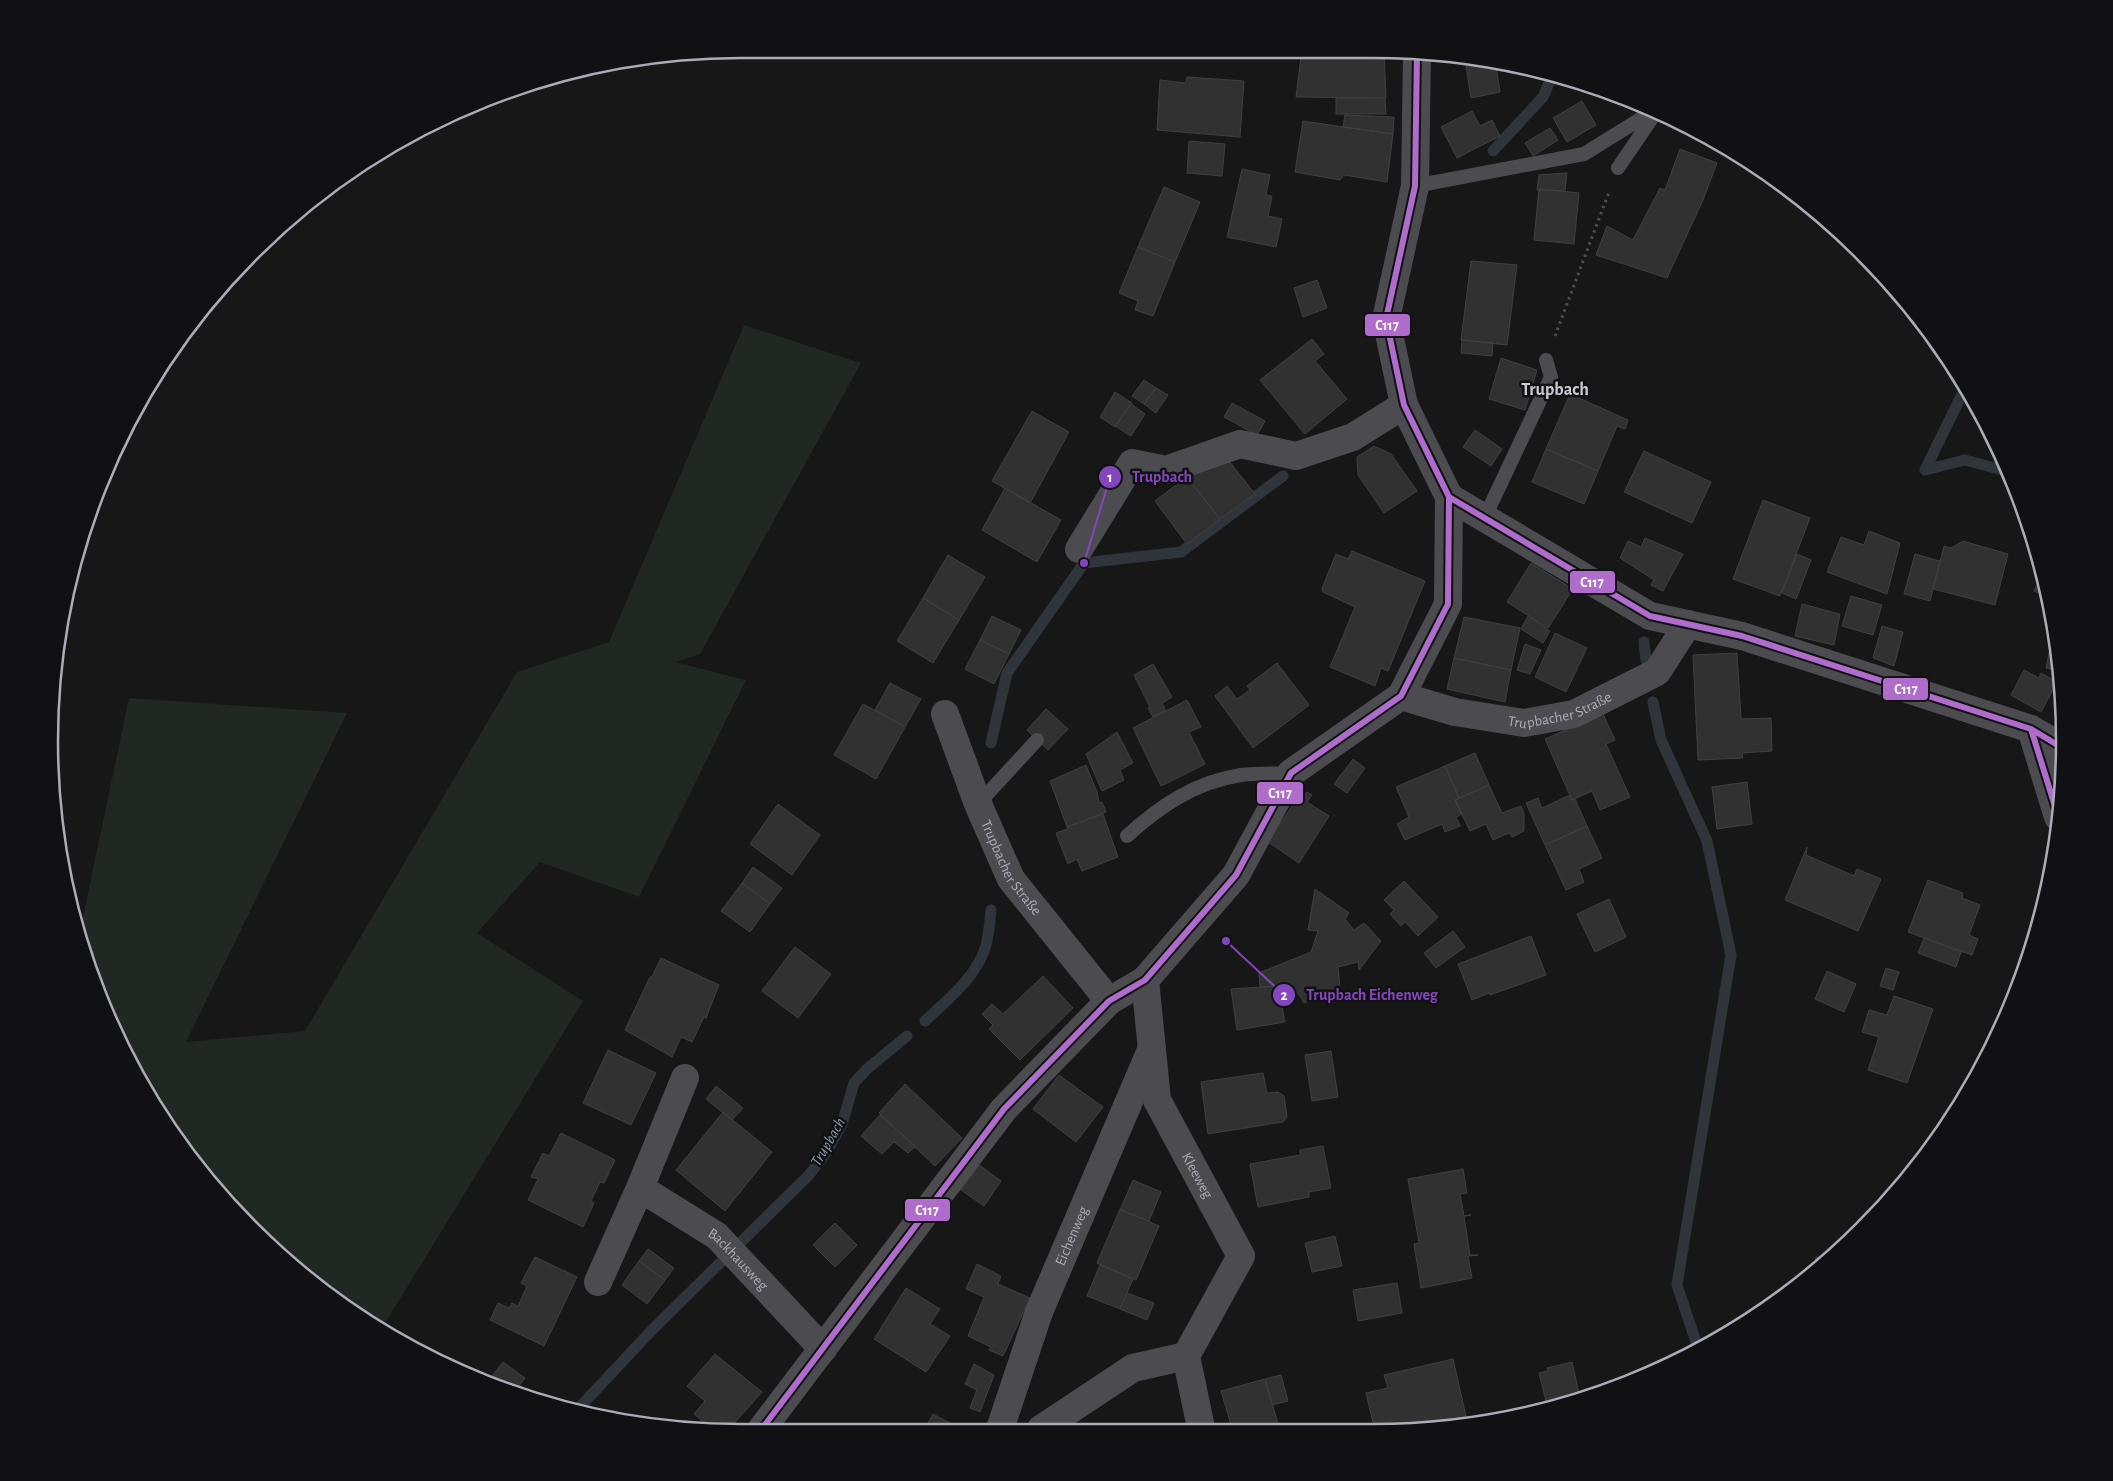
<svg xmlns="http://www.w3.org/2000/svg" width="2113" height="1481" font-family="'Alegreya Sans',sans-serif">
  <rect width="100%" height="100%" fill="#171717"/>
  <!-- green -->
  <path fill="#212722" d="M 744,325 L 861,363 L 700,654 L 675,662 L 746,680 L 639,897 L 540,862 L 477,933 L 583,1001 L 382,1328 L 317,1287 L 221,1197 L 120,1046 L 85,963 L 79,936 L 129,698 L 347,713 L 186,1042 L 305,1031 L 517,672 L 609,642 Z"/>
  <g fill="none" stroke-linecap="round" stroke-linejoin="round">
    <!-- stream -->
    <path stroke="#2f353b" stroke-width="11" d="M 1493,151 L 1543,97 L 1552,76
      M 1966,386 L 1925,470 L 1965,460 L 2006,471
      M 1644,642 L 1646,660
      M 1653,702 L 1661,740 L 1707,841 L 1731,955 L 1677,1285 L 1698,1348
      M 991,743 L 1007,673 L 1084,563 L 1181,552 L 1283,476
      M 925,1021 C 947,1000 978,976 986,945 C 989,934 990,921 991,910
      M 740,1243 L 809,1175 L 828,1150 L 842,1124 L 854,1083 L 867,1069 L 907,1036
      M 576,1411 L 653,1329 L 723,1260"/>
  </g>
  <!-- building -->
  <path fill="#313132" stroke="#404043" d="M 1302,49 L 1384,50 L 1386,98 L 1296,97 Z
    M 1495,61 L 1500,92 L 1471,98 L 1466,66 Z
    M 1187,77 L 1244,81 L 1240,137 L 1157,130 L 1160,80 L 1186,83 Z
    M 1336,98 L 1385,98 L 1386,114 L 1336,114 Z
    M 1582,101 L 1596,125 L 1567,142 L 1553,118 Z
    M 1472,111 L 1480,126 L 1492,120 L 1500,136 L 1457,158 L 1441,127 Z
    M 1345,115 L 1394,117 L 1393,134 L 1343,127 Z
    M 1303,121 L 1393,134 L 1387,182 L 1344,175 L 1340,180 L 1295,172 Z
    M 1682,123 L 1718,141 L 1730,149 L 1679,130 Z
    M 1550,128 L 1558,140 L 1533,156 L 1525,143 Z
    M 1189,141 L 1225,144 L 1222,176 L 1187,173 Z
    M 1680,149 L 1717,163 L 1703,200 L 1667,278 L 1596,255 L 1607,226 L 1633,240 L 1660,188 L 1665,190 Z
    M 1242,169 L 1270,175 L 1266,195 L 1272,196 L 1268,216 L 1282,219 L 1276,247 L 1227,237 Z
    M 1567,173 L 1565,191 L 1537,190 L 1539,175 Z
    M 1164,187 L 1200,202 L 1175,262 L 1138,247 Z
    M 1539,189 L 1579,193 L 1574,244 L 1534,240 Z
    M 1138,247 L 1175,262 L 1153,316 L 1135,310 L 1138,301 L 1119,293 Z
    M 1471,261 L 1517,265 L 1507,345 L 1461,340 Z
    M 1317,280 L 1327,308 L 1303,317 L 1294,288 Z
    M 1312,339 L 1324,354 L 1315,361 L 1347,399 L 1305,434 L 1260,380 Z
    M 1462,340 L 1493,343 L 1492,356 L 1461,353 Z
    M 1501,358 L 1537,370 L 1525,410 L 1489,399 Z
    M 1144,380 L 1156,388 L 1144,404 L 1132,396 Z
    M 1156,388 L 1168,395 L 1156,413 L 1144,404 Z
    M 1115,392 L 1132,403 L 1115,427 L 1100,417 Z
    M 1570,394 L 1628,420 L 1625,429 L 1617,426 L 1598,471 L 1546,449 Z
    M 1232,403 L 1265,421 L 1257,435 L 1224,417 Z
    M 1131,404 L 1145,414 L 1131,436 L 1115,426 Z
    M 1032,411 L 1069,432 L 1030,503 L 992,481 Z
    M 1475,430 L 1502,449 L 1491,466 L 1463,447 Z
    M 1374,446 L 1391,454 L 1417,491 L 1384,513 L 1358,475 L 1357,457 Z
    M 1546,449 L 1598,471 L 1584,504 L 1532,482 Z
    M 1644,451 L 1711,482 L 1692,523 L 1624,492 Z
    M 1222,452 L 1255,494 L 1220,519 L 1187,477 Z
    M 109,461 L 115,469 L 99,486 L 102,476 Z
    M 1187,477 L 1220,519 L 1187,544 L 1155,501 Z
    M 1005,488 L 1061,520 L 1037,562 L 982,530 Z
    M 1763,500 L 1810,518 L 1780,596 L 1733,579 Z
    M 1869,531 L 1900,543 L 1887,594 L 1827,572 L 1841,537 L 1864,545 Z
    M 1645,538 L 1683,554 L 1663,591 L 1651,585 L 1654,580 L 1620,558 L 1628,541 L 1641,547 Z
    M 1963,541 L 2008,554 L 1995,605 L 1933,589 L 1944,546 L 1951,548 Z
    M 1352,551 L 1425,581 L 1388,671 L 1381,668 L 1375,686 L 1330,667 L 1355,607 L 1323,592 L 1322,588 L 1336,554 L 1348,559 Z
    M 1797,554 L 1811,560 L 1796,599 L 1782,593 Z
    M 1915,554 L 1940,561 L 1930,601 L 1904,594 Z
    M 948,555 L 985,577 L 959,620 L 923,598 Z
    M 1531,563 L 1573,589 L 1548,628 L 1507,602 Z
    M 2041,576 L 2046,596 L 2034,591 Z
    M 1851,596 L 1882,605 L 1873,635 L 1842,626 Z
    M 923,598 L 959,620 L 933,663 L 897,641 Z
    M 1802,604 L 1840,614 L 1834,645 L 1795,636 Z
    M 992,616 L 1021,630 L 1009,654 L 980,640 Z
    M 1528,616 L 1550,631 L 1543,643 L 1521,629 Z
    M 1464,617 L 1520,628 L 1511,670 L 1454,658 Z
    M 1882,626 L 1903,632 L 1894,666 L 1873,658 Z
    M 1555,633 L 1587,648 L 1566,692 L 1535,677 Z
    M 2052,637 L 2056,638 L 2058,650 L 2059,671 L 2046,668 Z
    M 980,640 L 1009,654 L 994,684 L 965,669 Z
    M 1525,644 L 1541,650 L 1530,674 L 1517,670 Z
    M 1737,653 L 1741,719 L 1771,718 L 1772,751 L 1742,753 L 1743,758 L 1698,760 L 1693,655 Z
    M 1454,658 L 1511,670 L 1505,702 L 1447,689 Z
    M 1277,663 L 1309,705 L 1253,748 L 1215,696 L 1227,686 L 1237,699 L 1250,690 L 1247,686 Z
    M 1153,664 L 1172,697 L 1162,703 L 1166,711 L 1153,717 L 1148,708 L 1150,707 L 1134,675 Z
    M 2024,670 L 2039,678 L 2041,673 L 2057,682 L 2041,712 L 2011,695 Z
    M 890,683 L 921,699 L 905,727 L 875,710 Z
    M 1187,700 L 1201,727 L 1189,732 L 1205,764 L 1161,786 L 1133,728 Z
    M 863,704 L 905,727 L 876,779 L 834,755 Z
    M 1046,709 L 1068,729 L 1048,750 L 1027,730 Z
    M 1603,714 L 1615,740 L 1606,744 L 1630,797 L 1600,810 L 1592,791 L 1572,800 L 1545,739 Z
    M 1117,732 L 1133,763 L 1120,770 L 1124,780 L 1102,791 L 1086,754 Z
    M 1475,753 L 1489,785 L 1459,798 L 1445,766 Z
    M 1353,759 L 1365,768 L 1347,793 L 1334,784 Z
    M 1086,765 L 1097,792 L 1099,803 L 1102,802 L 1106,812 L 1067,827 L 1050,781 Z
    M 1445,766 L 1459,798 L 1455,800 L 1462,814 L 1456,817 L 1460,826 L 1445,832 L 1442,824 L 1405,840 L 1397,824 L 1409,817 L 1396,787 Z
    M 1747,782 L 1752,824 L 1717,829 L 1712,787 Z
    M 1489,785 L 1502,813 L 1521,806 L 1524,814 L 1524,831 L 1512,837 L 1509,833 L 1493,840 L 1486,824 L 1470,831 L 1455,800 Z
    M 1307,792 L 1312,795 L 1307,802 L 1329,816 L 1299,863 L 1268,842 L 1298,797 L 1302,799 Z
    M 1570,795 L 1572,800 L 1575,799 L 1587,826 L 1545,845 L 1526,803 L 1538,798 L 1542,808 Z
    M 778,804 L 820,835 L 792,875 L 750,844 Z
    M 1103,814 L 1118,857 L 1082,871 L 1077,859 L 1068,864 L 1056,833 L 1068,829 L 1067,827 Z
    M 1587,826 L 1602,858 L 1579,869 L 1584,882 L 1566,890 L 1545,845 Z
    M 1807,847 L 1806,855 L 1854,876 L 1857,869 L 1881,879 L 1858,931 L 1785,900 Z
    M 753,867 L 782,888 L 770,904 L 742,883 Z
    M 1928,880 L 1963,893 L 1962,898 L 1980,905 L 1969,935 L 1978,939 L 1972,955 L 1908,932 Z
    M 1404,881 L 1438,917 L 1418,936 L 1405,922 L 1401,926 L 1390,914 L 1394,910 L 1384,900 Z
    M 742,883 L 770,904 L 750,932 L 721,911 Z
    M 1315,889 L 1349,913 L 1345,919 L 1354,930 L 1364,923 L 1381,941 L 1359,970 L 1358,962 L 1338,967 L 1340,989 L 1304,1003 L 1298,993 L 1281,1002 L 1278,986 L 1260,987 L 1259,973 L 1311,952 L 1318,931 L 1308,930 Z
    M 1609,899 L 1626,937 L 1595,952 L 1577,914 Z
    M 1453,931 L 1465,947 L 1436,968 L 1424,953 Z
    M 1531,936 L 1546,975 L 1490,995 L 1489,993 L 1472,1000 L 1458,964 Z
    M 1924,938 L 1961,952 L 1956,967 L 1918,953 Z
    M 795,947 L 831,974 L 798,1018 L 762,991 Z
    M 661,958 L 719,985 L 706,1018 L 704,1017 L 692,1042 L 681,1037 L 672,1057 L 625,1030 L 650,977 L 652,977 Z
    M 1886,968 L 1899,972 L 1893,990 L 1880,986 Z
    M 1827,971 L 1856,984 L 1844,1012 L 1815,999 Z
    M 1043,976 L 1073,1008 L 1020,1060 L 989,1029 L 993,1025 L 982,1014 L 992,1004 L 1003,1014 Z
    M 1278,986 L 1285,1022 L 1237,1030 L 1231,989 Z
    M 1894,996 L 1933,1009 L 1907,1083 L 1868,1070 L 1879,1037 L 1862,1032 L 1869,1010 L 1887,1015 Z
    M 608,1050 L 656,1073 L 631,1125 L 583,1103 Z
    M 1331,1051 L 1338,1097 L 1312,1101 L 1305,1055 Z
    M 1263,1073 L 1267,1093 L 1278,1092 L 1284,1096 L 1287,1117 L 1283,1122 L 1208,1134 L 1201,1082 Z
    M 1059,1075 L 1103,1107 L 1076,1142 L 1033,1109 Z
    M 905,1084 L 962,1138 L 935,1166 L 879,1113 Z
    M 716,1086 L 743,1108 L 732,1120 L 706,1099 Z
    M 723,1112 L 772,1152 L 725,1211 L 676,1170 Z
    M 880,1115 L 915,1146 L 915,1147 L 908,1153 L 894,1142 L 882,1154 L 861,1136 Z
    M 561,1133 L 615,1160 L 604,1183 L 600,1182 L 591,1201 L 594,1203 L 583,1227 L 528,1200 L 538,1179 L 531,1177 L 543,1153 L 549,1156 Z
    M 1323,1146 L 1331,1188 L 1309,1192 L 1309,1197 L 1258,1207 L 1250,1164 L 1300,1155 L 1300,1150 Z
    M 979,1165 L 1001,1181 L 984,1206 L 961,1190 Z
    M 1463,1169 L 1467,1193 L 1460,1194 L 1464,1216 L 1471,1215 L 1464,1216 L 1470,1255 L 1478,1255 L 1468,1256 L 1472,1278 L 1421,1288 L 1414,1244 L 1419,1243 L 1408,1179 Z
    M 1133,1180 L 1161,1192 L 1149,1221 L 1120,1210 Z
    M 1120,1209 L 1159,1226 L 1136,1280 L 1097,1263 Z
    M 835,1223 L 857,1245 L 835,1267 L 813,1245 Z
    M 1335,1236 L 1342,1266 L 1312,1272 L 1305,1243 Z
    M 648,1249 L 674,1268 L 665,1280 L 639,1261 Z
    M 535,1257 L 577,1277 L 544,1346 L 490,1320 L 498,1303 L 509,1308 L 512,1303 L 518,1306 L 527,1286 L 521,1283 Z
    M 1816,1257 L 1829,1260 L 1814,1270 Z
    M 639,1261 L 665,1280 L 647,1304 L 622,1285 Z
    M 977,1264 L 1001,1276 L 998,1284 L 1030,1298 L 1003,1356 L 989,1350 L 991,1347 L 968,1336 L 984,1297 L 966,1289 Z
    M 1100,1265 L 1133,1279 L 1120,1309 L 1087,1296 Z
    M 1397,1283 L 1402,1313 L 1358,1321 L 1353,1290 Z
    M 906,1288 L 940,1309 L 930,1324 L 950,1336 L 926,1372 L 874,1339 Z
    M 1127,1293 L 1154,1303 L 1147,1320 L 1120,1309 Z
    M 715,1354 L 762,1392 L 727,1431 L 714,1431 L 694,1414 L 705,1401 L 687,1386 Z
    M 1453,1359 L 1468,1425 L 1374,1427 L 1366,1393 L 1388,1388 L 1384,1375 Z
    M 503,1362 L 525,1378 L 515,1391 L 488,1381 Z
    M 1572,1362 L 1580,1398 L 1548,1409 L 1539,1373 L 1548,1371 L 1547,1368 Z
    M 974,1364 L 994,1375 L 980,1412 L 970,1408 L 977,1390 L 965,1384 Z
    M 1281,1375 L 1288,1401 L 1272,1405 L 1265,1379 Z
    M 1265,1379 L 1279,1427 L 1232,1428 L 1221,1391 Z
    M 933,1414 L 961,1429 L 925,1429 Z"/>
  <g fill="none" stroke-linecap="round" stroke-linejoin="round">
    <!-- path -->
    <path stroke="#4d4e50" stroke-width="3" stroke-dasharray="2.5 4" stroke-linecap="butt" d="M 1555,336 L 1609,192"/>
    <!-- service -->
    <path stroke="#4c4c50" stroke-width="14" d="M 1618,168 L 1656,112
      M 1415,186 L 1584,154 L 1655,110
      M 1485,517 L 1551,377 L 1546,360
      M 978,804 L 1037,740
      M 1127,836 C 1160,806 1195,782 1241,775 C 1257,773 1275,774 1291,773"/>
    <!-- minor -->
    <g stroke="#4c4c50" stroke-width="28">
      <path d="M 1449,497 L 1650,616 L 1742,636 L 2031,729 L 2062,747"/>
      <path d="M 1079,549 L 1132,463 L 1166,470 L 1240,444 L 1296,456 L 1353,437 L 1404,405"/>
      <path id="s1" d="M 1401,696 L 1455,712 L 1524,723 L 1574,714 L 1657,672 L 1688,624"/>
      <path id="s2" d="M 945,714 L 978,804 L 1011,879 L 1109,1001"/>
      <path d="M 2031,729 L 2058,817"/>
      <path id="s3" d="M 1145,980 L 1157,1100 L 1241,1256 L 1186,1356 L 1201,1428"/>
      <path id="s4" d="M 640,1188 L 717,1236 L 823,1349"/>
      <path d="M 598,1282 L 640,1188 L 685,1078"/>
      <path id="s5" d="M 1000,1429 L 1039,1312 L 1151,1050"/>
      <path d="M 1041,1429 L 1133,1368 L 1186,1356"/>
    </g>
    <!-- tertiary -->
    <path stroke="#4c4c50" stroke-width="28" d="M 761,1430 L 1004,1109 L 1109,1001 L 1145,980 L 1236,875 L 1291,773 L 1401,696 L 1448,604 L 1449,497 L 1404,405 L 1386,319 L 1415,186 L 1417,53"/>
    <!-- bus-1 casing -->
    <g stroke="#111113" stroke-width="10">
      <path id="bus-1" d="M 1449,497 L 1650,616 L 1742,636 L 2031,729 L 2061,747
        M 2031,729 L 2058,816
        M 761,1430 L 1004,1109 L 1109,1001 L 1145,980 L 1236,875 L 1291,773 L 1401,696 L 1448,604 L 1449,497 L 1404,405 L 1386,319 L 1415,186 L 1417,53"/>
    </g>
    <!-- bus-1 -->
    <use href="#bus-1" stroke="#b06ccc" stroke-width="6"/>
  </g>
  <g text-anchor="middle" dominant-baseline="central" stroke-width="5" stroke-linejoin="round" paint-order="stroke">
    <!-- street labels -->
    <g font-size="15" fill="#aaadb6" stroke="#111113">
      <text stroke="none"><textPath href="#s1" startOffset="164">Trupbacher Straße</textPath></text>
      <text stroke="none"><textPath href="#s2" startOffset="168">Trupbacher Straße</textPath></text>
      <text stroke="none"><textPath href="#s3" startOffset="206">Kleeweg</textPath></text>
      <text stroke="none"><textPath href="#s5" startOffset="206">Eichenweg</textPath></text>
      <text stroke="none"><textPath href="#s4" startOffset="122">Backhausweg</textPath></text>
    </g>
    <!-- water labels -->
    <g font-size="16" font-style="italic" fill="#859aad" stroke="#111113">
      <text transform="translate(828 1142) rotate(-60)">Trupbach</text>
    </g>
    <!-- quarter labels -->
    <g font-size="18" font-weight="bold" fill="#caccd3" stroke="#111113">
      <text x="1555" y="390">Trupbach</text>
    </g>
  </g>
  <!-- crop -->
  <path d="M0 0H2113V1481H0ZM741 58H1373A683 683 0 0 1 2056 741V741A683 683 0 0 1 1373 1424H741A683 683 0 0 1 58 741V741A683 683 0 0 1 741 58Z" fill="#111113" fill-rule="evenodd"/>
  <path fill="none" stroke="#aaadb6" stroke-width="2.5" d="M741 58H1373A683 683 0 0 1 2056 741V741A683 683 0 0 1 1373 1424H741A683 683 0 0 1 58 741V741A683 683 0 0 1 741 58Z"/>
  <!-- callouts -->
  <path fill="none" stroke="#8446bd" stroke-width="2" d="M1084 563L1110 477M1226 941L1284 995"/>
  <g fill="#8446bd" stroke="#111113" stroke-width="2">
    <circle cx="1084" cy="563" r="5"/>
    <circle cx="1226" cy="941" r="5"/>
    <circle cx="1110" cy="477" r="12"/>
    <circle cx="1284" cy="995" r="12"/>
  </g>
  <g font-size="15" text-anchor="middle" font-weight="bold" fill="#fff">
    <text x="1110" y="482">1</text>
    <text x="1284" y="1000">2</text>
  </g>
  <g font-size="16" text-anchor="middle" font-weight="bold" fill="#8446bd" stroke="#111113" stroke-width="5" stroke-linejoin="round" paint-order="stroke">
    <text x="1162" y="482">Trupbach</text>
    <text x="1372" y="1000">Trupbach Eichenweg</text>
  </g>
  <g stroke="#111113" stroke-width="2">
    <rect x="1364" y="313" width="47" height="24" rx="5" fill="#b06ccc"/>
    <rect x="1569" y="570" width="47" height="24" rx="5" fill="#b06ccc"/>
    <rect x="1882" y="677" width="47" height="24" rx="5" fill="#b06ccc"/>
    <rect x="1256" y="781" width="48" height="24" rx="5" fill="#b06ccc"/>
    <rect x="904" y="1198" width="47" height="24" rx="5" fill="#b06ccc"/>
  </g>
  <g font-size="14" text-anchor="middle" font-weight="bold" fill="#fff">
    <text x="1387" y="330">C117</text>
    <text x="1592" y="587">C117</text>
    <text x="1906" y="694">C117</text>
    <text x="1280" y="798">C117</text>
    <text x="927" y="1215">C117</text>
  </g>
</svg>
